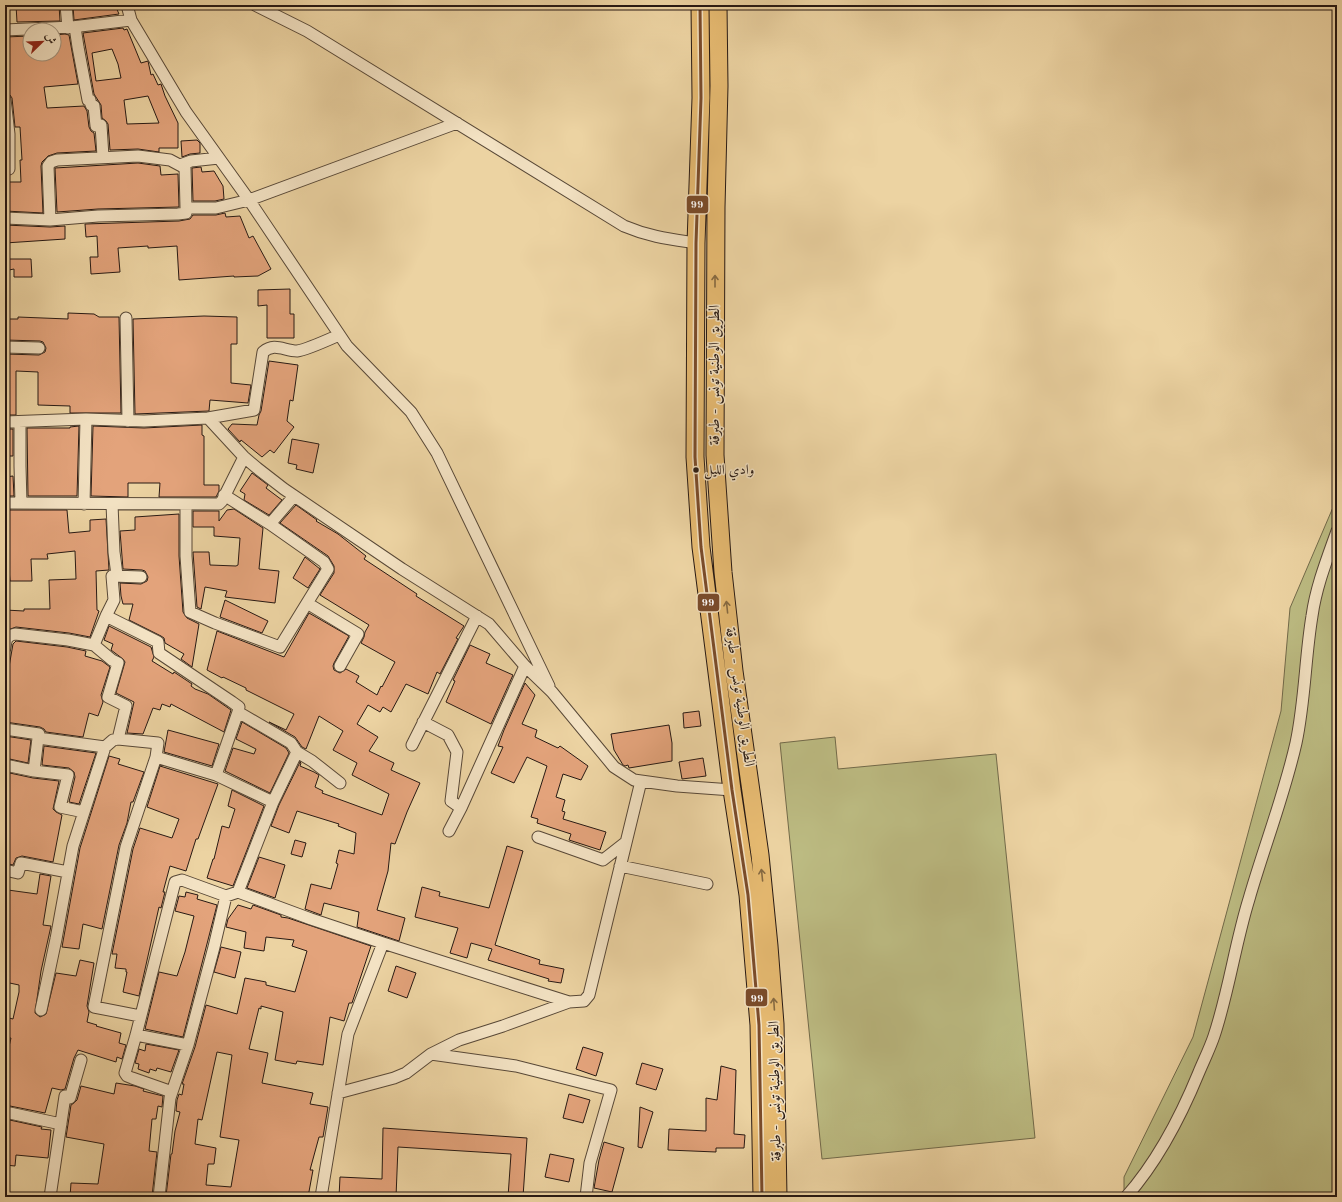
<svg xmlns="http://www.w3.org/2000/svg" width="1342" height="1202" font-family="'Old Standard TT',Amiri,serif">
  <rect width="100%" height="100%" fill="#ecd3a2"/>
  <filter id="stains"><feTurbulence type="fractalNoise" baseFrequency=".005" numOctaves="4"/><feColorMatrix values="0 0 0 0 .2 0 0 0 0 .09 0 0 0 0 .02 0 0 0 .5 -.17"/></filter>
  <radialGradient id="worn" r=".72"><stop offset=".6" stop-color="#630" stop-opacity="0"/><stop offset="1" stop-color="#630" stop-opacity=".3"/></radialGradient>
  <!-- green -->
  <path fill="#bcbb82" stroke="#726a4a" d="M 1337,498 L 1337,1197 L 1124,1197 L 1124,1177 L 1193,1037 L 1281,711 L 1290,608 Z
    M 835,737 L 838,769 L 996,754 L 1035,1138 L 822,1159 L 780,743 Z"/>
  <!-- building -->
  <path fill="#e3a37b" stroke="#271913" fill-rule="evenodd" d="M 16,5 L 59,5 L 60,21 L 17,22 Z
    M 83,5 L 115,5 L 119,14 L 74,20 L 73,6 Z
    M 123,28 L 124,30 L 127,29 L 141,63 L 148,61 L 151,75 L 153,74 L 158,85 L 161,84 L 165,96 L 178,123 L 178,148 L 159,148 L 159,152 L 138,149 L 110,150 L 108,124 L 106,121 L 102,118 L 101,105 L 94,94 L 83,33 ZM 112,49 L 118,64 L 121,78 L 96,81 L 92,53 ZM 148,96 L 159,123 L 127,124 L 124,100 Z
    M 65,34 L 69,35 L 78,84 L 44,87 L 47,108 L 84,106 L 87,111 L 89,127 L 91,131 L 94,133 L 96,151 L 57,153 L 48,156 L 42,162 L 41,166 L 43,213 L 5,211 L 5,182 L 21,182 L 20,160 L 22,160 L 20,127 L 15,127 L 12,98 L 10,95 L 5,92 L 5,37 L 30,36 L 30,54 L 54,54 L 54,35 Z
    M 197,140 L 200,143 L 200,153 L 190,154 L 182,157 L 181,141 Z
    M 138,163 L 160,166 L 161,175 L 178,174 L 179,207 L 98,209 L 57,212 L 55,168 Z
    M 201,167 L 202,172 L 214,171 L 223,186 L 224,199 L 215,201 L 193,201 L 192,168 Z
    M 225,213 L 226,217 L 240,216 L 249,238 L 253,236 L 271,269 L 258,276 L 234,277 L 234,276 L 179,280 L 177,246 L 148,248 L 148,246 L 118,248 L 120,272 L 91,274 L 90,257 L 98,257 L 97,236 L 86,237 L 85,224 L 179,221 L 190,219 L 193,215 L 216,215 Z
    M 5,225 L 50,227 L 65,226 L 65,239 L 5,243 Z
    M 8,259 L 31,259 L 32,277 L 14,277 L 14,269 L 9,270 Z
    M 290,289 L 290,314 L 294,314 L 294,338 L 267,338 L 267,305 L 258,306 L 258,290 Z
    M 68,313 L 94,314 L 99,317 L 119,317 L 121,413 L 70,413 L 70,406 L 38,405 L 38,372 L 16,371 L 16,415 L 5,415 L 5,354 L 39,355 L 45,352 L 46,348 L 43,342 L 40,341 L 5,340 L 5,319 L 18,319 L 18,317 L 68,319 Z
    M 204,316 L 237,317 L 237,344 L 231,344 L 231,383 L 251,385 L 248,403 L 210,400 L 209,411 L 135,414 L 133,319 Z
    M 269,361 L 298,365 L 293,401 L 290,400 L 287,421 L 294,427 L 274,453 L 270,450 L 262,457 L 241,440 L 240,442 L 228,429 L 232,424 L 257,425 L 259,415 L 261,411 Z
    M 202,425 L 202,435 L 204,436 L 204,485 L 219,485 L 219,491 L 216,497 L 159,497 L 160,483 L 128,483 L 128,497 L 91,496 L 93,426 L 144,428 Z
    M 79,426 L 77,496 L 28,496 L 27,428 L 70,428 L 70,427 Z
    M 5,429 L 13,429 L 13,456 L 5,456 Z
    M 292,439 L 319,444 L 313,473 L 296,469 L 297,465 L 288,463 Z
    M 252,473 L 268,485 L 266,488 L 282,500 L 269,515 L 244,500 L 245,494 L 240,491 Z
    M 13,476 L 14,496 L 5,496 L 5,477 Z
    M 296,505 L 317,520 L 316,521 L 338,534 L 366,556 L 364,559 L 417,594 L 416,596 L 464,626 L 456,638 L 458,639 L 440,674 L 437,672 L 428,694 L 406,684 L 391,712 L 383,707 L 380,712 L 368,705 L 357,724 L 378,737 L 369,751 L 394,763 L 391,770 L 420,783 L 407,812 L 395,844 L 391,843 L 388,871 L 377,910 L 405,918 L 399,941 L 357,927 L 359,912 L 324,903 L 321,915 L 305,909 L 311,884 L 331,889 L 338,864 L 336,863 L 339,850 L 354,854 L 356,833 L 338,826 L 339,824 L 297,811 L 289,833 L 271,826 L 279,805 L 300,762 L 301,763 L 300,766 L 314,772 L 319,775 L 315,787 L 323,791 L 322,793 L 382,815 L 389,794 L 352,775 L 357,763 L 333,750 L 343,731 L 319,716 L 306,749 L 302,747 L 295,737 L 269,722 L 286,730 L 294,714 L 246,690 L 246,688 L 223,677 L 222,678 L 207,670 L 217,631 L 284,657 L 309,613 L 349,636 L 334,663 L 333,666 L 334,670 L 340,673 L 346,669 L 359,676 L 356,682 L 377,695 L 381,686 L 382,687 L 395,662 L 361,643 L 364,637 L 365,632 L 369,625 L 320,595 L 334,573 L 334,566 L 328,556 L 280,523 Z
    M 234,509 L 263,528 L 259,569 L 279,571 L 275,603 L 225,597 L 227,591 L 205,587 L 201,609 L 197,607 L 193,552 L 209,552 L 210,565 L 236,566 L 238,565 L 240,538 L 214,536 L 214,527 L 193,527 L 193,511 L 219,511 L 219,521 L 227,510 Z
    M 5,510 L 67,510 L 69,533 L 90,531 L 90,520 L 106,519 L 109,570 L 96,571 L 97,610 L 99,611 L 90,637 L 69,633 L 16,627 L 5,631 L 5,610 L 24,611 L 24,609 L 50,609 L 49,580 L 76,579 L 75,551 L 47,554 L 48,559 L 31,559 L 32,581 L 10,581 L 9,569 L 5,570 Z
    M 179,514 L 179,556 L 183,612 L 187,618 L 199,624 L 192,667 L 181,659 L 184,654 L 165,643 L 164,638 L 161,636 L 129,620 L 133,604 L 123,604 L 121,596 L 120,583 L 141,584 L 147,581 L 148,577 L 145,571 L 142,570 L 123,569 L 120,531 L 135,530 L 135,517 Z
    M 305,557 L 320,569 L 308,588 L 293,578 Z
    M 225,600 L 268,621 L 262,633 L 220,617 Z
    M 109,626 L 151,647 L 154,657 L 152,661 L 173,674 L 174,672 L 192,684 L 191,686 L 195,689 L 208,694 L 231,710 L 224,732 L 171,704 L 170,707 L 162,704 L 160,710 L 153,708 L 143,734 L 127,733 L 134,702 L 116,693 L 125,662 L 123,659 L 111,650 L 113,644 L 104,640 Z
    M 16,641 L 67,647 L 86,651 L 85,656 L 102,661 L 110,667 L 101,695 L 103,702 L 98,716 L 89,713 L 83,737 L 46,732 L 44,729 L 40,727 L 5,722 L 8,691 L 5,690 L 13,644 Z
    M 470,645 L 490,654 L 486,663 L 513,675 L 491,724 L 446,702 L 455,681 L 453,680 Z
    M 525,683 L 535,695 L 522,724 L 537,730 L 535,737 L 558,748 L 560,746 L 588,766 L 581,780 L 563,774 L 556,797 L 565,800 L 562,811 L 565,812 L 563,819 L 606,832 L 600,850 L 569,840 L 571,834 L 537,823 L 538,819 L 531,817 L 547,766 L 527,757 L 514,783 L 491,773 L 503,747 L 498,746 L 504,730 Z
    M 699,711 L 701,726 L 684,728 L 683,713 Z
    M 242,722 L 286,748 L 289,753 L 270,793 L 225,771 L 233,748 L 254,754 L 256,749 L 236,739 Z
    M 669,725 L 672,743 L 672,761 L 629,768 L 628,765 L 625,766 L 623,765 L 614,750 L 611,734 Z
    M 168,730 L 219,744 L 212,766 L 164,752 Z
    M 5,736 L 31,740 L 28,763 L 5,758 Z
    M 44,746 L 96,753 L 79,804 L 69,802 L 75,777 L 74,772 L 69,768 L 42,765 Z
    M 109,756 L 120,759 L 118,764 L 144,772 L 133,802 L 131,802 L 127,823 L 119,845 L 102,929 L 83,924 L 79,949 L 62,947 L 80,848 Z
    M 703,758 L 706,776 L 682,779 L 679,762 Z
    M 160,766 L 218,784 L 198,839 L 196,839 L 186,871 L 170,866 L 163,892 L 165,892 L 161,908 L 159,907 L 139,996 L 123,992 L 127,972 L 126,972 L 126,969 L 115,968 L 117,954 L 112,954 L 133,849 L 140,828 L 172,838 L 179,819 L 147,807 Z
    M 5,772 L 33,778 L 59,781 L 53,809 L 56,812 L 62,815 L 53,862 L 22,856 L 16,858 L 13,865 L 5,863 L 5,850 L 8,826 L 5,826 Z
    M 232,790 L 264,806 L 233,886 L 207,878 L 213,859 L 214,859 L 222,826 L 229,828 L 235,809 L 228,806 Z
    M 295,840 L 306,843 L 302,857 L 291,854 Z
    M 507,846 L 523,851 L 495,945 L 540,960 L 539,964 L 564,969 L 561,983 L 548,981 L 549,979 L 488,960 L 492,949 L 471,943 L 467,958 L 450,953 L 458,928 L 415,917 L 422,887 L 440,892 L 439,896 L 489,908 Z
    M 259,857 L 285,865 L 275,898 L 247,888 Z
    M 40,874 L 51,876 L 43,925 L 51,926 L 41,971 L 35,1013 L 40,1017 L 46,1014 L 56,973 L 76,976 L 80,960 L 94,963 L 87,1006 L 89,1012 L 87,1022 L 97,1025 L 96,1026 L 121,1033 L 119,1043 L 126,1045 L 122,1059 L 117,1057 L 116,1062 L 78,1050 L 74,1058 L 65,1089 L 61,1090 L 52,1088 L 45,1113 L 5,1105 L 5,1064 L 11,1038 L 5,1038 L 5,1017 L 13,1019 L 19,992 L 19,985 L 5,982 L 5,970 L 7,960 L 5,960 L 5,903 L 8,890 L 37,894 Z
    M 186,892 L 198,895 L 197,899 L 217,905 L 183,1037 L 145,1029 L 159,972 L 177,976 L 185,952 L 194,916 L 175,911 L 179,896 L 185,897 Z
    M 238,905 L 251,909 L 253,905 L 281,915 L 281,917 L 288,918 L 371,946 L 352,1003 L 349,1003 L 344,1021 L 330,1017 L 323,1065 L 297,1061 L 296,1064 L 275,1060 L 283,1012 L 261,1006 L 261,1009 L 259,1008 L 249,1049 L 268,1053 L 262,1083 L 313,1093 L 310,1104 L 328,1107 L 323,1137 L 319,1137 L 310,1170 L 313,1170 L 308,1197 L 166,1196 L 171,1154 L 172,1154 L 175,1131 L 180,1112 L 176,1111 L 177,1100 L 179,1094 L 182,1095 L 184,1084 L 182,1084 L 195,1047 L 206,1005 L 237,1014 L 245,978 L 266,982 L 266,985 L 295,992 L 307,951 L 292,946 L 294,940 L 266,937 L 264,951 L 244,948 L 246,932 L 226,927 L 228,919 ZM 217,1052 L 232,1055 L 220,1137 L 239,1140 L 231,1187 L 206,1185 L 208,1164 L 214,1164 L 216,1148 L 195,1144 L 198,1119 L 202,1120 Z
    M 221,947 L 241,952 L 235,978 L 214,972 Z
    M 396,966 L 416,973 L 407,998 L 388,991 Z
    M 146,1044 L 179,1050 L 171,1072 L 157,1068 L 156,1071 L 150,1069 L 149,1073 L 138,1069 L 139,1064 L 135,1063 L 139,1049 L 145,1051 Z
    M 583,1047 L 603,1053 L 596,1076 L 576,1069 Z
    M 642,1063 L 663,1069 L 656,1090 L 636,1084 Z
    M 721,1066 L 736,1070 L 734,1134 L 745,1135 L 744,1148 L 716,1148 L 716,1152 L 668,1150 L 669,1129 L 706,1131 L 706,1098 L 717,1100 Z
    M 116,1083 L 135,1086 L 144,1089 L 143,1091 L 163,1096 L 162,1107 L 158,1106 L 156,1119 L 152,1119 L 149,1151 L 157,1152 L 152,1196 L 150,1196 L 150,1197 L 70,1197 L 71,1183 L 98,1184 L 104,1144 L 66,1137 L 71,1105 L 74,1103 L 77,1100 L 81,1086 L 114,1094 Z
    M 569,1094 L 590,1100 L 583,1123 L 563,1118 Z
    M 640,1107 L 653,1112 L 642,1148 L 638,1147 Z
    M 5,1119 L 42,1127 L 41,1129 L 51,1130 L 48,1158 L 16,1155 L 15,1166 L 5,1165 Z
    M 383,1128 L 527,1138 L 523,1197 L 508,1197 L 511,1154 L 398,1147 L 396,1197 L 339,1197 L 340,1177 L 382,1179 Z
    M 604,1142 L 624,1148 L 612,1192 L 594,1188 L 599,1160 Z
    M 550,1154 L 574,1159 L 569,1182 L 545,1177 Z"/>
  <g fill="none" stroke-linecap="round" stroke-linejoin="round">
    <!-- street casing -->
    <g stroke="#584837" stroke-width="13">
      <path id="street" d="M 66,5 L 68,28
        M 127,5 L 131,20 L 186,112 L 249,200 L 347,346 L 411,412 L 437,453 L 549,686
        M 255,5 L 307,31 L 624,226 C 650,237 669,239 696,243
        M 75,27 L 78,47 L 88,100 L 90,100 L 91,105 L 94,106 L 96,126 L 101,125 L 103,157
        M 5,30 L 72,27 L 131,20
        M 5,99 L 9,134 L 9,169 L 5,169
        M 180,165 L 191,161 L 219,158
        M 5,218 L 50,220 L 98,216 L 178,214 L 186,213 L 186,208 L 216,208 L 249,200 L 457,123
        M 50,220 L 48,166 L 51,162 L 57,160 L 138,156 L 170,160 L 185,168 L 186,208
        M 126,318 L 128,421
        M 5,347 L 39,348
        M 208,418 L 254,410 L 263,352 C 275,342 284,351 297,351 C 306,350 330,339 339,335
        M 5,422 L 86,419 L 144,421 L 208,418 L 244,457 L 257,468 L 284,489 L 402,569 L 489,624 L 525,666 L 552,692 L 614,767 L 634,780 L 641,781 L 677,786 L 732,790
        M 20,423 L 20,466 L 21,503
        M 5,503 L 219,504 L 222,501 L 244,457
        M 84,504 L 86,419
        M 112,504 L 114,552 L 117,575
        M 186,504 L 186,556 L 190,612 L 215,623 L 280,647 L 328,569 L 324,562 L 270,524 L 224,495
        M 270,524 L 294,496
        M 307,603 L 358,634 L 340,666
        M 106,616 L 114,600 L 112,576 L 141,577
        M 94,645 L 112,660 L 118,663 L 108,697 L 126,706 L 118,739
        M 5,648 C 6,640 6,636 15,634 L 68,640 L 94,645 L 106,616 L 158,642 L 159,653 L 232,702 L 239,707 L 238,712 L 291,743 L 297,752
        M 423,722 L 448,735 L 457,752 L 451,801 L 461,808
        M 5,729 L 39,734 L 38,738 L 105,747
        M 412,745 L 477,616
        M 5,765 L 34,771 L 38,738
        M 34,771 L 68,775 L 60,807 L 84,812
        M 216,775 L 238,712
        M 449,831 L 461,808 L 525,666
        M 538,837 L 603,860 L 626,842
        M 620,866 L 707,884
        M 5,870 L 18,873 L 21,863 L 68,872
        M 238,892 L 311,919 L 383,943
        M 41,1010 L 56,939 L 73,846 L 105,747 L 113,740 L 118,739 L 158,743 L 156,757 L 216,775 L 273,802
        M 140,1016 L 94,1007 L 126,847 L 156,757
        M 136,1035 L 188,1045 L 214,947 L 226,896 L 238,892 L 273,802 L 297,752 L 312,761 L 340,783
        M 431,1054 L 516,1066 L 611,1090 L 590,1163 L 586,1197
        M 172,1092 L 188,1045
        M 338,1093 L 394,1078 L 406,1073 L 431,1054 L 459,1040 L 503,1026 L 569,1002
        M 5,1112 L 61,1124
        M 50,1197 L 65,1096 L 70,1098 L 81,1060
        M 159,1197 L 170,1098 L 172,1092 L 132,1078 L 127,1076 L 125,1073 L 136,1035 L 175,882 L 182,880 L 226,896
        M 321,1197 L 348,1034 L 383,943 L 569,1002 L 584,1001 L 589,995 L 641,781
        M 1126,1197 C 1158,1161 1181,1116 1199,1072 C 1204,1060 1210,1048 1214,1036 C 1229,991 1235,944 1249,899 C 1264,847 1284,796 1296,743 C 1305,701 1305,658 1312,616 C 1316,587 1327,559 1337,531"/>
    </g>
    <!-- primary casing -->
    <g stroke="#271913" stroke-width="19">
      <path id="primary" d="M 700,5 L 701,98 L 696,243 L 695,457 L 701,547 L 732,790 L 748,895 L 759,1025 L 762,1197
        M 718,5 L 719,86 L 716,207 L 715,455 L 723,572 L 734,671 L 760,855 L 769,946 L 775,1024 L 778,1197"/>
    </g>
    <!-- street -->
    <use href="#street" stroke="#f3e2c3" stroke-width="11"/>
    <!-- primary -->
    <use href="#primary" stroke="#e6ba71" stroke-width="17"/>
    <!-- bus-1 casing -->
    <g stroke="#f3e2c3" stroke-width="6">
      <path id="bus-1" d="M 700,5 L 701,98 L 696,243 L 695,457 L 701,547 L 732,790 L 748,895 L 759,1025 L 762,1197"/>
    </g>
    <!-- bus-1 -->
    <use href="#bus-1" stroke="#7a4b2a" stroke-width="3"/>
  </g>
  <!-- one-way arrows -->
  <defs><path id="oneway-shaft" d="M-6 0H5M1.5-3L5.5 0L1.5 3" fill="none" stroke-width="1.6" stroke-linecap="round" stroke-linejoin="round"/></defs>
  <g stroke="#866a42">
    <use href="#oneway-shaft" transform="translate(715 281) rotate(-90)"/>
    <use href="#oneway-shaft" transform="translate(727 607) rotate(-96)"/>
    <use href="#oneway-shaft" transform="translate(762 875) rotate(-96)"/>
    <use href="#oneway-shaft" transform="translate(774 1004) rotate(-94)"/>
  </g>
  <!-- markers -->
  <circle fill="#271913" stroke="#f3e2c3" stroke-width="1.5" cx="696" cy="470" r="3.5"/>
  <g text-anchor="middle" dominant-baseline="central" stroke-width="3" stroke-linejoin="round" paint-order="stroke">
    <!-- bus labels -->
    <g font-size="14" fill="#271913" stroke="#f3e2c3" text-anchor="start">
      <text x="704" y="470">وادي الليل</text>
    </g>
    <!-- street labels -->
    <g font-size="15" fill="#271913" stroke="#f3e2c3">
      <text transform="translate(715 375) rotate(-90)">الطريق الوطنية تونس - طبرقة</text>
      <text transform="translate(739 697) rotate(82)">الطريق الوطنية تونس - طبرقة</text>
      <text transform="translate(776 1091) rotate(-91)">الطريق الوطنية تونس - طبرقة</text>
    </g>
  </g>
  <g stroke="#f3e2c3" stroke-width="1.5">
    <rect x="686" y="195" width="23" height="19" rx="4" fill="#7a4b2a"/>
    <rect x="697" y="593" width="23" height="19" rx="4" fill="#7a4b2a"/>
    <rect x="745" y="988" width="23" height="19" rx="4" fill="#7a4b2a"/>
  </g>
  <g font-size="11" text-anchor="middle" font-weight="bold" fill="#fff">
    <text x="697" y="208">99</text>
    <text x="708" y="606">99</text>
    <text x="757" y="1002">99</text>
  </g>
  <!-- margin -->
  <rect width="1342" height="1202" fill="none" stroke="#ecd3a2" stroke-width="20"/>
  <rect x="6" y="6" width="1330" height="1190" fill="none" stroke="#271913" stroke-width="2"/>
  <rect x="10" y="10" width="1322" height="1182" fill="none" stroke="#271913"/>
  <!-- north arrow -->
  <g transform="translate(42 42) rotate(67)"><circle r="19" fill="#f3e2c3" stroke="#a1927d"/>
  <path d="M0-3L7 15L0 10L-7 15Z" fill="#8f2418"/>
  <text y="-6" font-size="11" font-weight="bold" text-anchor="middle" fill="#271913">ش</text>
  </g>
  <rect width="100%" height="100%" filter="url(#stains)"/>
  <rect width="100%" height="100%" fill="url(#worn)"/>
</svg>
